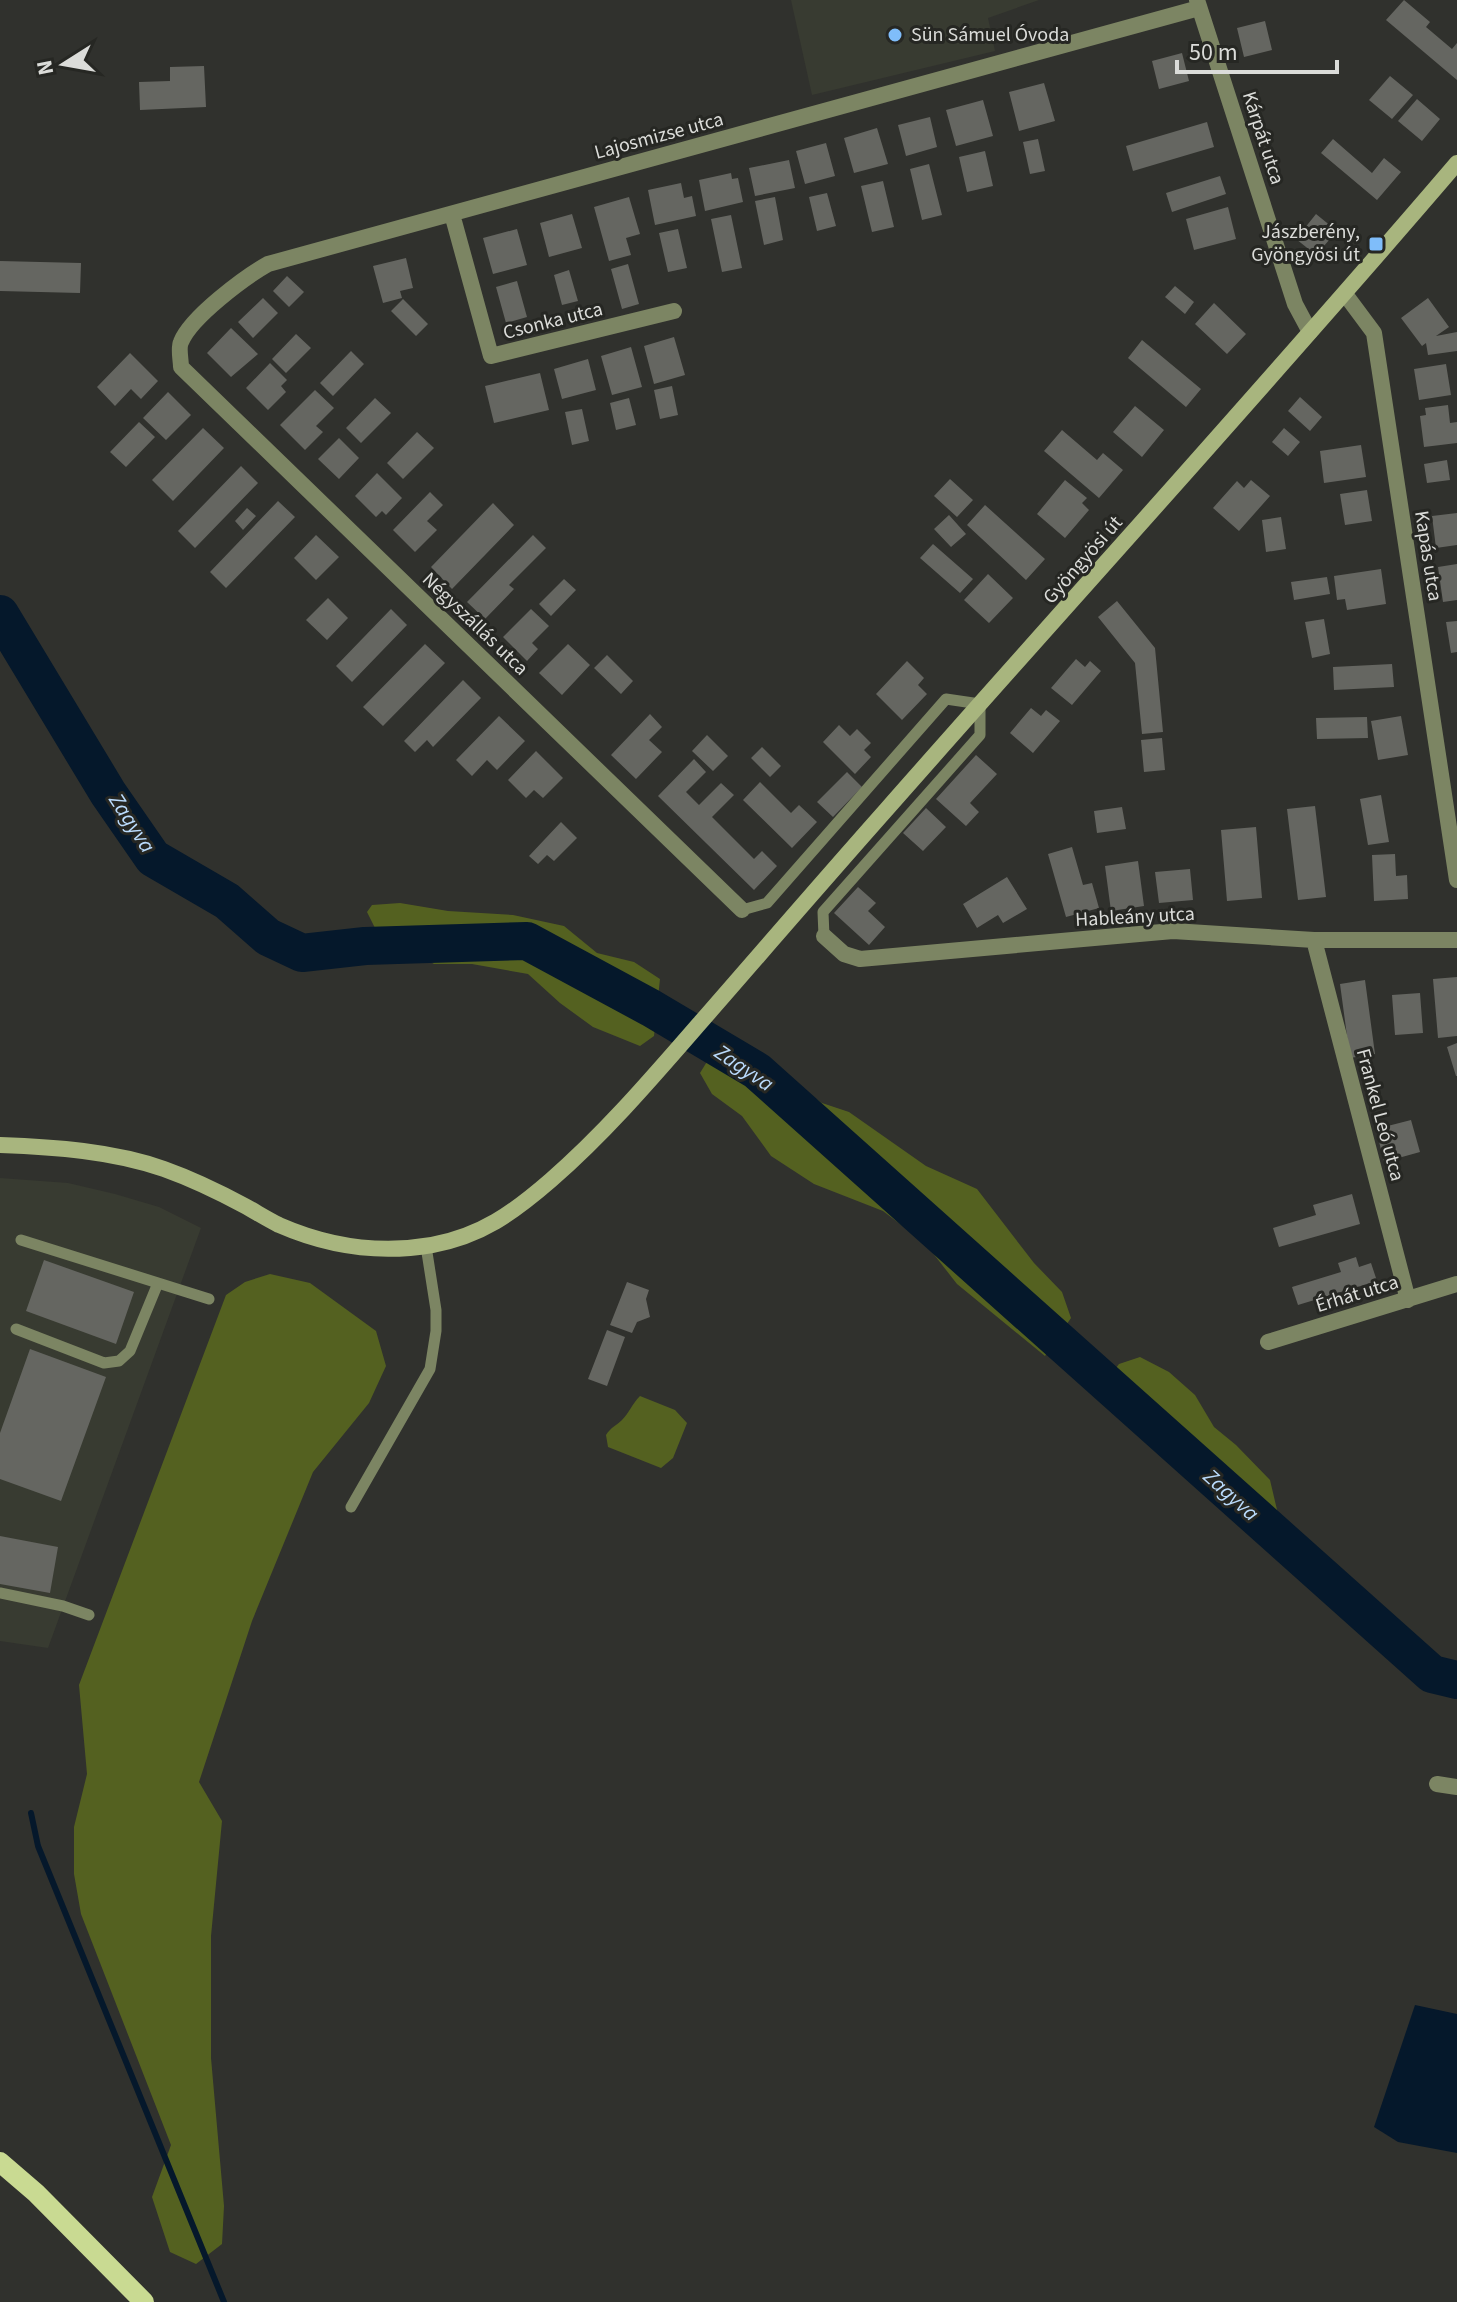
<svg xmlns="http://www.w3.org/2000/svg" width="1457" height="2302" font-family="'Source Sans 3',sans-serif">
  <rect width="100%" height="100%" fill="#30312d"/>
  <!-- built -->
  <path fill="#383b31" d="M 791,0 L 1039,0 L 988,18 L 995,51 L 812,95 Z
    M 0,1178 L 68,1183 L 115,1194 L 159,1207 L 201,1228 L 48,1648 L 0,1641 Z"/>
  <!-- forest -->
  <path fill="#546120" d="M 400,903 L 448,911 L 513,915 L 564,926 L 597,953 L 634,962 L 660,979 L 654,1036 L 640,1046 L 593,1027 L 560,1003 L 528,974 L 472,964 L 434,964 L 377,932 L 367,912 L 372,905 Z
    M 754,1054 L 822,1103 L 849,1112 L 926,1166 L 977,1189 L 1034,1263 L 1062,1292 L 1071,1318 L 1045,1356 L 957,1284 L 925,1243 L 883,1211 L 814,1184 L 771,1156 L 742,1116 L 712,1094 L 700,1073 L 708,1060 Z
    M 270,1274 L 310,1283 L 376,1331 L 386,1366 L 369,1403 L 313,1472 L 252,1621 L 199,1782 L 222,1821 L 211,1936 L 211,2058 L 224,2206 L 222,2244 L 196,2264 L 170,2252 L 152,2197 L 171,2145 L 81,1914 L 74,1874 L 74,1827 L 87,1774 L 79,1685 L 226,1295 L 245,1282 Z
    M 1140,1357 L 1169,1372 L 1195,1395 L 1214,1427 L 1236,1445 L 1270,1480 L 1278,1514 L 1253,1532 L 1097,1393 L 1119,1364 Z
    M 640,1396 L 675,1410 L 687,1423 L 673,1458 L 661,1468 L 608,1447 L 606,1435 C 611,1427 616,1426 622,1420 C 629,1413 632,1404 640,1396 Z"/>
  <!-- water -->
  <path fill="#05182b" d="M 1415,2005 L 1457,2014 L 1457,2153 L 1398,2142 L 1374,2127 Z"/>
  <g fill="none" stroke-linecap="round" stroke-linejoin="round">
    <!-- stream -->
    <path stroke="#05182b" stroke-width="6" d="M 31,1813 L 38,1846 L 224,2302"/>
    <!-- river -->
    <path stroke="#05182b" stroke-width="38" d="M 0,614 L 108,793 L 153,858 L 227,901 L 268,937 L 302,953 L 365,946 L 527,941 L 651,1008 L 757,1071 L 1432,1674 L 1457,1680"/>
  </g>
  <!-- building -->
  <path fill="#656661" d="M 1404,0 L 1430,22 L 1426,27 L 1452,49 L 1457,43 L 1457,80 L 1386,20 Z
    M 1265,21 L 1272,50 L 1244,57 L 1237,28 Z
    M 1182,53 L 1189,81 L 1159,89 L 1152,61 Z
    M 204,66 L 206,107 L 140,110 L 139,82 L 170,81 L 170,67 Z
    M 1390,76 L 1413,95 L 1392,119 L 1369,100 Z
    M 1044,83 L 1055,121 L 1019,131 L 1009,92 Z
    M 1417,99 L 1440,119 L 1422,141 L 1398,121 Z
    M 983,100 L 993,136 L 956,146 L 946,110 Z
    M 930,117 L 937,147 L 906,156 L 898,125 Z
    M 1207,122 L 1214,147 L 1133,171 L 1126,146 Z
    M 877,128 L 888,164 L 854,173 L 844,138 Z
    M 1038,139 L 1045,171 L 1030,174 L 1023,142 Z
    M 1333,139 L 1372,173 L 1384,158 L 1401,172 L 1377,200 L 1321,153 Z
    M 826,143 L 835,176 L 805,184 L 796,151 Z
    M 985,151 L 993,186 L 967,192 L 959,157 Z
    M 789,160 L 795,188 L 755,196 L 749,168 Z
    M 929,164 L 942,215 L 922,220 L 910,169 Z
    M 731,173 L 732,179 L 738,178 L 743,202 L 705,211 L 699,180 Z
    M 1220,176 L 1226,194 L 1172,212 L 1166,193 Z
    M 883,181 L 894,227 L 872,232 L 861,186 Z
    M 681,183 L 684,198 L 692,196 L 696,216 L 655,225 L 648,190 Z
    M 827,193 L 836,226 L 817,231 L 809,197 Z
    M 629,197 L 640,234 L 626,238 L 631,255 L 609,261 L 594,207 Z
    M 775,197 L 783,240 L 764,245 L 755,201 Z
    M 1228,207 L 1236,239 L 1194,250 L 1186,219 Z
    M 572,214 L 582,248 L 549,257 L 540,223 Z
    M 1316,214 L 1337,231 L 1316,255 L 1296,239 Z
    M 731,215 L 742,268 L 722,272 L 711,219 Z
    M 517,229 L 527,265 L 493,274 L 483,238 Z
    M 678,229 L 687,268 L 668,272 L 659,233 Z
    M 406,258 L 413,288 L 400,291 L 402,298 L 383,303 L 373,266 Z
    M 0,261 L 81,263 L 80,293 L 0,291 Z
    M 628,264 L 639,304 L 622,309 L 611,269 Z
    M 569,270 L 578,301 L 562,305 L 554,275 Z
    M 287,276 L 304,292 L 289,307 L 273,291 Z
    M 517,281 L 527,317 L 506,323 L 496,287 Z
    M 1175,286 L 1194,302 L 1185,314 L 1165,297 Z
    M 263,298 L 278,313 L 253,338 L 238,322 Z
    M 1428,298 L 1449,327 L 1436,336 L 1457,332 L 1457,351 L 1428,355 L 1426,343 L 1422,346 L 1401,318 Z
    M 403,299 L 428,324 L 416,336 L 391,311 Z
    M 1214,303 L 1246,334 L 1227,354 L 1195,324 Z
    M 231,328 L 258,354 L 231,377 L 207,353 Z
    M 296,334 L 311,348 L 286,373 L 272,359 Z
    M 674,337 L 685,375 L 654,384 L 644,346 Z
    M 1142,340 L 1201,389 L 1186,407 L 1128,358 Z
    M 631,347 L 642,387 L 612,395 L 601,356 Z
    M 351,351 L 364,364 L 333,396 L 320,383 Z
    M 130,353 L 158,381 L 141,399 L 131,389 L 115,406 L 97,387 Z
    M 588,359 L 596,390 L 562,399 L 554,369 Z
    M 270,363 L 287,380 L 281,386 L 286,392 L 268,410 L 246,388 Z
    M 1446,364 L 1451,395 L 1419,400 L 1414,369 Z
    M 540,373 L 549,410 L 494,423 L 485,386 Z
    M 672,386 L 678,415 L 660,419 L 654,390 Z
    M 315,390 L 334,408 L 316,426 L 323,432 L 305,450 L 280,425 Z
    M 168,392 L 191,415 L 166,440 L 143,418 Z
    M 1300,397 L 1322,417 L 1310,431 L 1288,411 Z
    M 375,398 L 391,413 L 361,443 L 346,428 Z
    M 629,398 L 636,425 L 616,430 L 610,403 Z
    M 1448,405 L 1450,423 L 1457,422 L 1457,443 L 1424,447 L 1420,416 L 1426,415 L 1425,408 Z
    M 1135,406 L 1164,430 L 1142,457 L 1113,432 Z
    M 582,409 L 589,441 L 572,445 L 565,412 Z
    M 139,422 L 155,437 L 126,467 L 110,452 Z
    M 203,428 L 224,448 L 173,501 L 152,480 Z
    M 1284,428 L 1300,442 L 1288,456 L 1272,442 Z
    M 1062,430 L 1097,460 L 1103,453 L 1123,470 L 1099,498 L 1044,451 Z
    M 417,432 L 434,448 L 403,479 L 387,463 Z
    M 339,438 L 359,458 L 339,479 L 318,459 Z
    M 1361,445 L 1366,477 L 1324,483 L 1320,451 Z
    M 1447,460 L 1450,480 L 1427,483 L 1424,464 Z
    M 241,466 L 258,483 L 195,548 L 178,531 Z
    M 377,473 L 402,498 L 386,515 L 382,511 L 376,517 L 355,496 Z
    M 950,479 L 973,500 L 957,517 L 934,496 Z
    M 1065,480 L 1087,498 L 1082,503 L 1089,510 L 1065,538 L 1037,514 Z
    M 1251,480 L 1270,496 L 1239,531 L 1213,508 L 1237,481 L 1244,488 Z
    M 1367,490 L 1372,521 L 1345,525 L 1340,494 Z
    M 430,492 L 443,505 L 427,521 L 437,530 L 415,552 L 393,530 Z
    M 278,501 L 295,517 L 226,588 L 210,572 Z
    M 493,503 L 514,525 L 452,589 L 431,567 Z
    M 985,505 L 1045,559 L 1026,580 L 967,525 Z
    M 247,508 L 256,516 L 243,530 L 235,521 Z
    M 1457,513 L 1457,545 L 1436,548 L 1432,516 Z
    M 949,515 L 966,534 L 951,547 L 934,529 Z
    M 1281,517 L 1286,549 L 1266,552 L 1262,520 Z
    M 316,535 L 339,557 L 316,580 L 294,558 Z
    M 533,535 L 546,548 L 509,585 L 514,589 L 485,619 L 467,602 Z
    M 933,544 L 973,579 L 960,593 L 920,558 Z
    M 1457,564 L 1457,600 L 1443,602 L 1438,567 Z
    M 1381,569 L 1386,604 L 1347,610 L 1345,599 L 1337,600 L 1334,576 Z
    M 988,574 L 1013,598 L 989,623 L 964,600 Z
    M 1327,577 L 1330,594 L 1294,600 L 1291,582 Z
    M 564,579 L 576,590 L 551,616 L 539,604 Z
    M 328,598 L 348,618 L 327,640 L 306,620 Z
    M 1117,601 L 1155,648 L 1163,732 L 1142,734 L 1135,663 L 1098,617 Z
    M 391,609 L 407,625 L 352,682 L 336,666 Z
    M 531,609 L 549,626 L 532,643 L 538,649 L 527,661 L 503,637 Z
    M 1324,619 L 1330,654 L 1312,658 L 1305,622 Z
    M 1457,621 L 1457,652 L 1451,653 L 1446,622 Z
    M 425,644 L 445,663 L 383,726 L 363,707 Z
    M 568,644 L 590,665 L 562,695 L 539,673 Z
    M 607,655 L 633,681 L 621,694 L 594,668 Z
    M 1076,659 L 1085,667 L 1090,661 L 1101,671 L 1072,705 L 1051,688 Z
    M 907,661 L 924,678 L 918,685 L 927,694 L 902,720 L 876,694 Z
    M 1392,664 L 1394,687 L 1334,690 L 1333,667 Z
    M 463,680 L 481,698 L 433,747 L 427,740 L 415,752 L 404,741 Z
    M 1031,708 L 1041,716 L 1046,710 L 1060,721 L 1033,753 L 1010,733 Z
    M 650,714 L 662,727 L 649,740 L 662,752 L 636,779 L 611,755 Z
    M 499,716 L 525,741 L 497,770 L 487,760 L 472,776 L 456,760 Z
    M 1401,716 L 1408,755 L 1378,760 L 1371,721 Z
    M 1367,717 L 1368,738 L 1317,739 L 1316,718 Z
    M 839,725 L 850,736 L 857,729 L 871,743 L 864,750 L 871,757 L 855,774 L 823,742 Z
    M 707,735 L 728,756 L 713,771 L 692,751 Z
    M 1162,738 L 1165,770 L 1144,772 L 1141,740 Z
    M 762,747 L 781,766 L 770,777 L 751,758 Z
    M 536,751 L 563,778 L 543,798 L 534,790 L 526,798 L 508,780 Z
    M 976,755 L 997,774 L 970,803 L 979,812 L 966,826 L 936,799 Z
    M 694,759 L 706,772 L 686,792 L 699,805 L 721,783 L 734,795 L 712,817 L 754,859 L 762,851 L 777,866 L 754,890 L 658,796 Z
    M 847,772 L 862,787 L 833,817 L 817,802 Z
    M 760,782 L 791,813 L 799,805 L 817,822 L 792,848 L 743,800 Z
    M 1381,795 L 1389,842 L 1368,845 L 1360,799 Z
    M 1315,806 L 1326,897 L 1298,900 L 1287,809 Z
    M 1122,807 L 1126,829 L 1097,833 L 1094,811 Z
    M 926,808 L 946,827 L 923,851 L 903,833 Z
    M 561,822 L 577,838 L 554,861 L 547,855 L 538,864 L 529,856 Z
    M 1256,827 L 1262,898 L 1227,901 L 1221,830 Z
    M 1072,847 L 1083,885 L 1092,883 L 1099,908 L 1066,917 L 1048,854 Z
    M 1395,854 L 1396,876 L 1407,875 L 1408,899 L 1374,901 L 1372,855 Z
    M 1138,861 L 1144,906 L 1111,911 L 1105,866 Z
    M 1190,869 L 1193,900 L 1159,903 L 1155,872 Z
    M 1007,877 L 1027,909 L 1003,923 L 998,915 L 977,928 L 963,904 Z
    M 858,887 L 876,903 L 868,911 L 885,927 L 869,945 L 834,913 Z
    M 1457,977 L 1457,1036 L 1438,1038 L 1433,979 Z
    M 1365,980 L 1375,1054 L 1350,1058 L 1340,984 Z
    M 1420,993 L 1423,1033 L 1395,1035 L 1392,995 Z
    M 1457,1043 L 1457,1076 L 1456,1076 L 1447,1047 Z
    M 1411,1120 L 1420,1152 L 1384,1162 L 1376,1129 Z
    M 1352,1194 L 1360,1224 L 1279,1247 L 1273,1228 L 1316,1215 L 1313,1205 Z
    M 1356,1257 L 1359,1267 L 1371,1263 L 1377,1281 L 1298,1305 L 1292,1287 L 1341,1272 L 1338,1263 Z
    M 44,1260 L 134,1292 L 116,1344 L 26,1311 Z
    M 627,1282 L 649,1290 L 646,1299 L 650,1317 L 637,1322 L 632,1333 L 610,1325 Z
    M 607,1330 L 625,1337 L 607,1386 L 588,1379 Z
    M 30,1349 L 106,1377 L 61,1501 L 0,1479 L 0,1433 Z
    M 0,1536 L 58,1547 L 50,1593 L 0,1584 Z"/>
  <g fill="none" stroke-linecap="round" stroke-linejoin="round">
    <!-- lane -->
    <path stroke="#7c8563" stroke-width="11" d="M 742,910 L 767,903 L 946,699 L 980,704 L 980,735 L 823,912 L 824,936
      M 21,1240 L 209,1299
      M 16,1329 L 104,1363 L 119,1361 L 130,1351 L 158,1283
      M 351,1507 L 430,1369 L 436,1331 L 436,1310 L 426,1246
      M 0,1593 L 63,1606 L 89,1615"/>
    <!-- street -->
    <path stroke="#7c8563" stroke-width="16" d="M 1197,0 L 1295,304 L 1310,332
      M 452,214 L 491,356 L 674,311
      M 1345,294 L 1374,333 L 1457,880
      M 742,910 L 181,367 C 181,360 178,348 181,342 C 191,317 245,277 268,264 L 1199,8
      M 824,936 L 844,954 L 860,959 L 1173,931 L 1314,940 L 1457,940
      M 1314,940 L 1408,1300
      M 1268,1342 L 1457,1284
      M 1437,1784 L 1457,1787"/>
    <!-- secondary -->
    <path stroke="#a8b57e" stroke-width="16" d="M 0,1145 C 54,1147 113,1151 164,1169 C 192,1179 219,1192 245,1206 C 256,1212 267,1219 279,1225 C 327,1246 380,1254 432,1245 C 481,1236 513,1213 551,1180 C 605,1133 652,1078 699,1024 C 761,953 823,881 886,810 C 1076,594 1270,382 1457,163"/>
    <!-- primary -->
    <path stroke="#c9da92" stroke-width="20" d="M 0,2162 L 36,2193 L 144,2302"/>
  </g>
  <!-- markers -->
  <g fill="#7fbdfa" stroke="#262723" stroke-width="3">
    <circle cx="895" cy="35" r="8"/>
    <rect x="1368" y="236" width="16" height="16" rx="4"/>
  </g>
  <g text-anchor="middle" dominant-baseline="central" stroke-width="6" stroke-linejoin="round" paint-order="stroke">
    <!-- poi labels -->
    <g font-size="20" fill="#dbdcd9" stroke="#262723" text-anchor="start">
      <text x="911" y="35">Sün Sámuel Óvoda</text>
      <text x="1360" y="232" text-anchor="end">Jászberény,<tspan x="1360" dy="23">Gyöngyösi út</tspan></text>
    </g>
    <!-- street labels -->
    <g font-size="20" fill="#dbdcd9" stroke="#262723">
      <text transform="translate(659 136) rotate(-15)">Lajosmizse utca</text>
      <text transform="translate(1263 138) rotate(72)">Kárpát utca</text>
      <text transform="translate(553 321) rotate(-14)">Csonka utca</text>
      <text transform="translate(1428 556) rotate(81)">Kapás utca</text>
      <text transform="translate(1083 560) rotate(-49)">Gyöngyösi út</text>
      <text transform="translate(475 624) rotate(44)">Négyszállás utca</text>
      <text transform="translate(1135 917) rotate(-3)">Hableány utca</text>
      <text transform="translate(1380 1115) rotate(75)">Frankel Leó utca</text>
      <text transform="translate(1357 1294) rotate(-17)">Érhát utca</text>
    </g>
    <!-- water labels -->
    <g font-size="22" font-style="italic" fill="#badbfc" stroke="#262723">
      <text transform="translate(132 823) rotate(57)">Zagyva</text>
      <text transform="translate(744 1068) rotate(34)">Zagyva</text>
      <text transform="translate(1231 1495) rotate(42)">Zagyva</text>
    </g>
  </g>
  <!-- north arrow -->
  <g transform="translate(64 64) rotate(259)" stroke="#262723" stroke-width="6" paint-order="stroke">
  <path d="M0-6L14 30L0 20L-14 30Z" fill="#dbdcd9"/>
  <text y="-12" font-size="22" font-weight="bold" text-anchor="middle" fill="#dbdcd9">N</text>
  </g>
  <!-- scale -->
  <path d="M1177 60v12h160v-12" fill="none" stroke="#dbdcd9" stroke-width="4"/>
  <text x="1189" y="60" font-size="24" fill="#dbdcd9" stroke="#262723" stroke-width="6" paint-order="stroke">50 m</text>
</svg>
